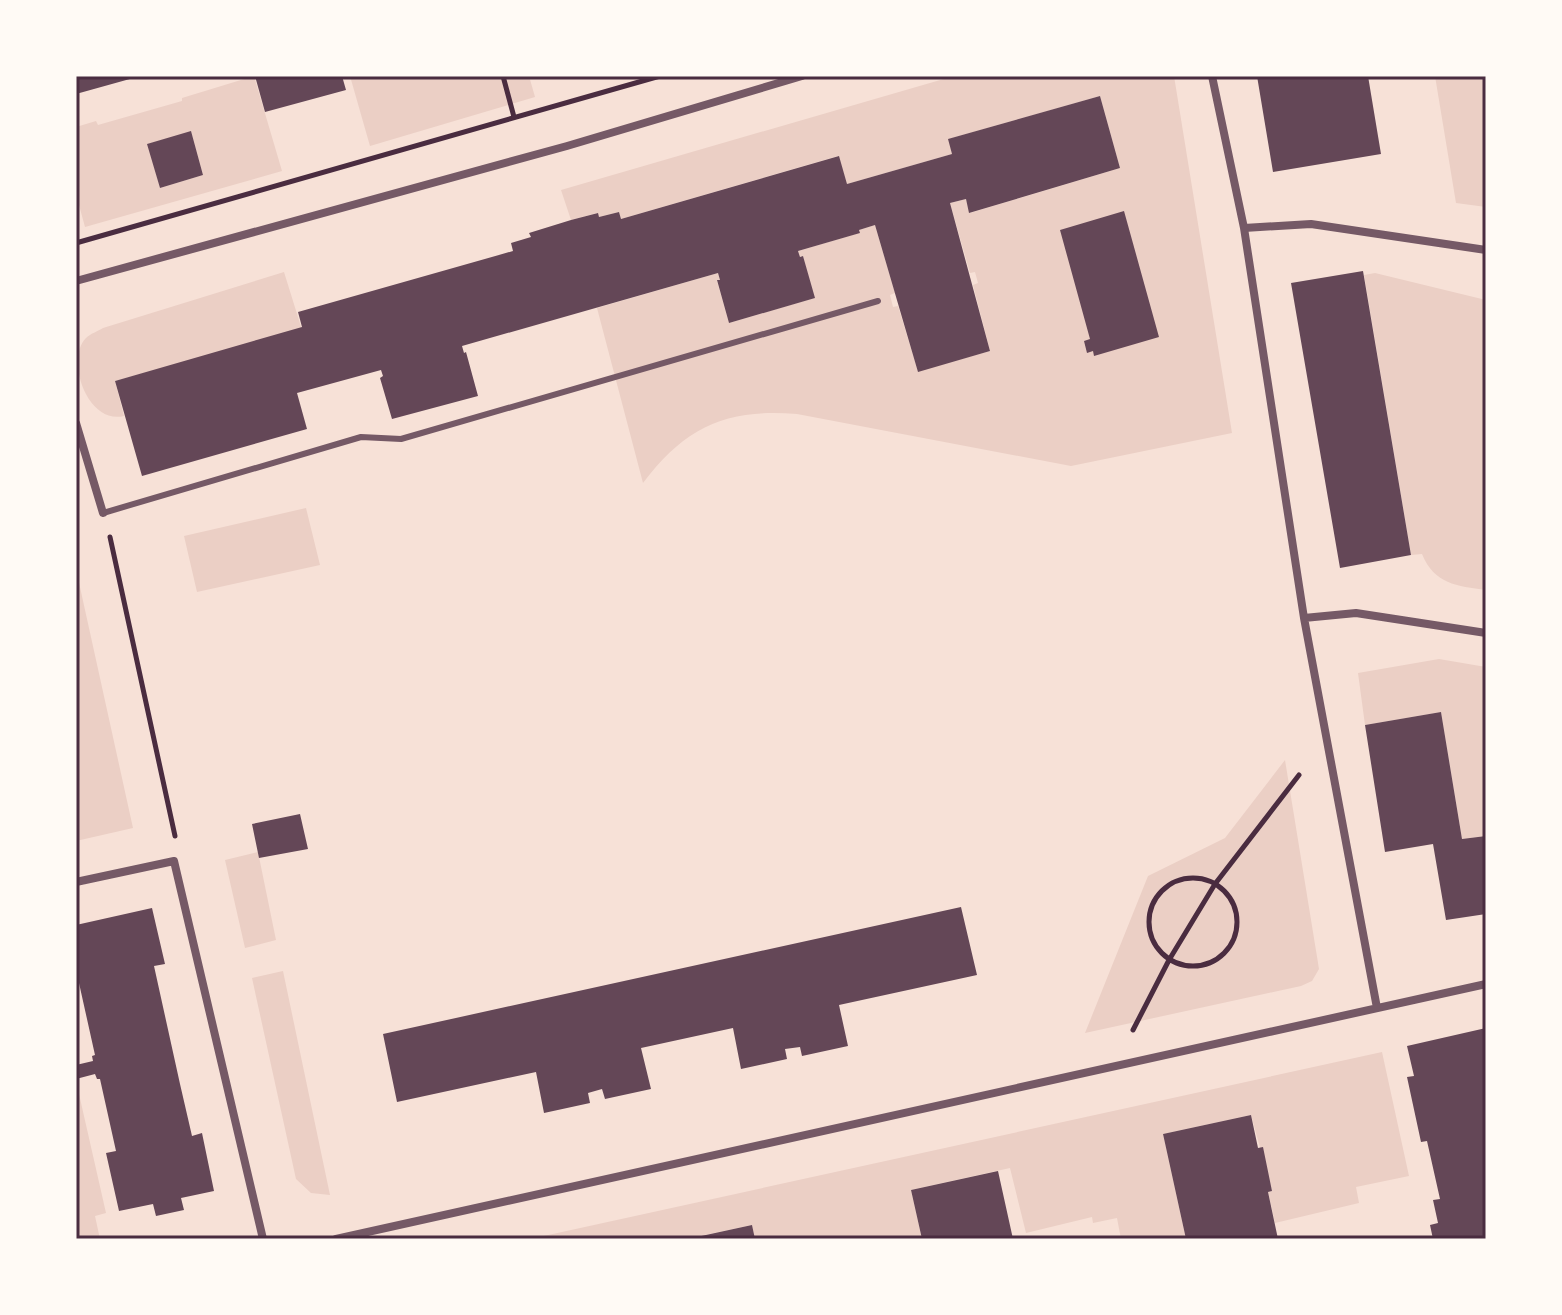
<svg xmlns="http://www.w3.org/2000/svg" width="1562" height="1315" font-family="'Public Sans',sans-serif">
  <rect width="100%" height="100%" fill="#f7e1d7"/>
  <!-- green -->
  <path fill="#ebcfc5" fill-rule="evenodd" d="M 254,76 L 282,171 L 85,227 L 76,194 L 76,127 L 96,121 L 98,125 L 182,101 L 182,98 ZM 191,132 L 203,175 L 160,188 L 148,144 Z
    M 350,76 L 529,76 L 535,97 L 370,146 Z
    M 954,76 L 1174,76 L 1232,433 L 1071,466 L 797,414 C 727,408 685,427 643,483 L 597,308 L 718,273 L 720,280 L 717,281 L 729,323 L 814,298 L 803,256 L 800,257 L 798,251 L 859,233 L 859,230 L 875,225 L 895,293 L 890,295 L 893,307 L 898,306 L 918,371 L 990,351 L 973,285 L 978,283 L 975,272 L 970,273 L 950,203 L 966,199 L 970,213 L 1120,168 L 1100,96 L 949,139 L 952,154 L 847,184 L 838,156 L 621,219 L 619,212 L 599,217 L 597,213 L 571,220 L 561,190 Z
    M 1435,76 L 1486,76 L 1486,207 L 1456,203 Z
    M 284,272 L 302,330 L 115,381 L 124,416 C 87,425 65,359 86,338 C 90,334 98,331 103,328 Z
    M 1375,273 L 1486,300 L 1486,590 C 1457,586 1434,584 1422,554 L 1411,555 L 1364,275 Z
    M 306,508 L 320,565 L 197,592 L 184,536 Z
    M 76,569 L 133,828 L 76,841 Z
    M 1439,659 L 1486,667 L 1486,836 L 1462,839 L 1441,712 L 1365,725 L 1358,673 Z
    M 1285,760 L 1319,969 L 1312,981 L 1301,986 L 1085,1033 L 1148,876 L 1225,838 Z
    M 258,852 L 276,940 L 245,948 L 225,860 Z
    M 283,971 L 330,1195 L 311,1193 L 296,1179 L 252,978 Z
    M 1382,1052 L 1409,1176 L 1356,1187 L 1359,1203 L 1275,1223 L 1268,1192 L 1272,1191 L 1251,1115 L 1163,1134 L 1186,1239 L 1121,1239 L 1117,1218 L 1093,1223 L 1092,1217 L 1026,1233 L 1010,1168 L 911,1190 L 922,1239 L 755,1239 L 752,1225 L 686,1239 L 530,1239 Z
    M 79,1094 L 106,1213 L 95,1216 L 100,1239 L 76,1239 L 76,1095 Z"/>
  <!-- building -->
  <path fill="#644757" d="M 76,76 L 137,76 L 137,77 L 76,94 Z
    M 255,76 L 342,76 L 346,90 L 265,112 Z
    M 1257,76 L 1368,76 L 1381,154 L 1273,172 Z
    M 1100,96 L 1120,168 L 969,213 L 966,199 L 950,203 L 990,351 L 918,372 L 875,225 L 859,230 L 860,233 L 798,251 L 800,257 L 803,256 L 815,298 L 729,323 L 717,280 L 720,280 L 718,273 L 462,346 L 464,353 L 466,352 L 478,396 L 392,419 L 380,378 L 383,376 L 381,370 L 297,393 L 307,429 L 142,476 L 115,381 L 302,327 L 298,312 L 513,251 L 511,243 L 531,237 L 529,233 L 571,220 L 598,213 L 599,217 L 619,212 L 621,219 L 839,156 L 847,184 L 952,154 L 948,139 Z
    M 191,131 L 203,175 L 160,188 L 147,144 Z
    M 1124,211 L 1159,337 L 1094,356 L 1093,351 L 1087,353 L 1084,341 L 1090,339 L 1060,230 Z
    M 1363,271 L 1411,555 L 1340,568 L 1291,283 Z
    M 1441,712 L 1462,839 L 1486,836 L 1486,914 L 1446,920 L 1433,844 L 1385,852 L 1365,725 Z
    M 300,814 L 308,849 L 259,858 L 252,824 Z
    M 961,907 L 977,975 L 839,1005 L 848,1046 L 802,1056 L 800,1047 L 785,1049 L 787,1059 L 741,1069 L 733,1028 L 641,1048 L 651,1089 L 605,1099 L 602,1089 L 588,1093 L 590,1103 L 544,1113 L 536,1072 L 397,1102 L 383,1034 Z
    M 152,908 L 165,964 L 154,966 L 180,1084 L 192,1136 L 202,1133 L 214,1191 L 181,1198 L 184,1210 L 156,1216 L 153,1204 L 119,1211 L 106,1153 L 116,1151 L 100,1079 L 97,1079 L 95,1074 L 76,1079 L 76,1065 L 93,1061 L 92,1056 L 95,1055 L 79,983 L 76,984 L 76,925 Z
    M 1486,1028 L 1486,1239 L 1433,1239 L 1430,1225 L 1438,1223 L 1433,1200 L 1440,1199 L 1427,1141 L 1421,1142 L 1407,1077 L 1414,1076 L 1407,1046 Z
    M 1251,1115 L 1258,1148 L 1263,1147 L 1272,1191 L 1268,1192 L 1278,1239 L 1186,1239 L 1163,1134 Z
    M 998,1171 L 1013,1239 L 922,1239 L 911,1190 Z
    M 752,1225 L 755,1239 L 693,1239 L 692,1238 Z"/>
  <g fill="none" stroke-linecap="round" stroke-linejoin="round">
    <!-- path -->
    <path stroke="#4a2c40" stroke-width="5" d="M 503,76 L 514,117
      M 76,243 L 660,76
      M 110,537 L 175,836
      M1149 922a44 44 0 1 1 88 0a44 44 0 1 1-88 0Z
      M 1133,1030 L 1169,960 L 1215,884 L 1299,775"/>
    <!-- service -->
    <path stroke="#755966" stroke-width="6" d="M 103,513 L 361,437 L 401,439 L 878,301"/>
    <!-- minor -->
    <path stroke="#755966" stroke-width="8" d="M 1212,76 L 1244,228 L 1304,618 L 1377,1008
      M 1244,228 L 1311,224 L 1486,250
      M 76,281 L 567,146 L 802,76
      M 76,423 L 103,513
      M 1304,618 L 1356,613 L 1486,633
      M 76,882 L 174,861 L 263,1239
      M 336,1239 L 1486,984"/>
  </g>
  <!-- border -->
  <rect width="1562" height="1315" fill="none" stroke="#fffaf5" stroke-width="156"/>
  <rect x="78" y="78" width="1406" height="1159" fill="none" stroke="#4a2c40" stroke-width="3"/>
</svg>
